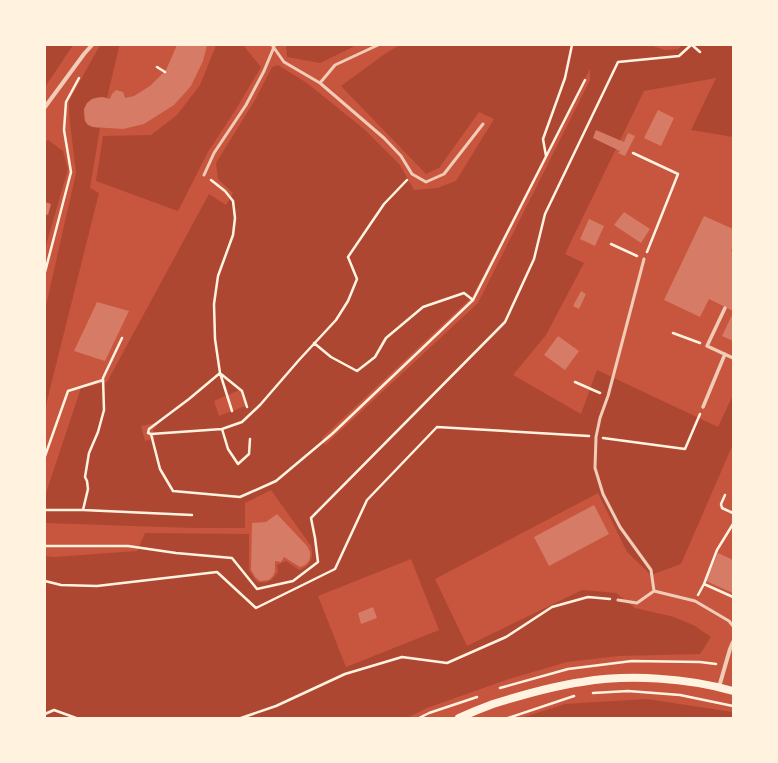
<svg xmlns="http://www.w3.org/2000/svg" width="778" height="763" font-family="'Fira Sans',sans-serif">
  <rect width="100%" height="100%" fill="#c8553d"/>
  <!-- green -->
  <path fill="#ae4732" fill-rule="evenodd" d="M 45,45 L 73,45 L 45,87 Z
    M 100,45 L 119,45 L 119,47 L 107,98 C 102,97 96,97 92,99 C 84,104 80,118 88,124 C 91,127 96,128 100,128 L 90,188 L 99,193 L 45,409 L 45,310 L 76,173 L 69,114 L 69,101 Z
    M 215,45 L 243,45 L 261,67 L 236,109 L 208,152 L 178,211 L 96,181 L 103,136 L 151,135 L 177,115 L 200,85 L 215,48 Z
    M 286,45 L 357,45 L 320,63 L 287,57 Z
    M 400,45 L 649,45 L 666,50 L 678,49 L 682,45 L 733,45 L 733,137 L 691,130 L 716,78 L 644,91 L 565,254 L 584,263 L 546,335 L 513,375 L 581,414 L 597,370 L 718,427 L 733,395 L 733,444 L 681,564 L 651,575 L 627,552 L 598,493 L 435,579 L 467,646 L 582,590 L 616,593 L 635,608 L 674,617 L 695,626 L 711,637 L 700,654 L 619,656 L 567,662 L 509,679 L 427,708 L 407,718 L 45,718 L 45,556 L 54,557 L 137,551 L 145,533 L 249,534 L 249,570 L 257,582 C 267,584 272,581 278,572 L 277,565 L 286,561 L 299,570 C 311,566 314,558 311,546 L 271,490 L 245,503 L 245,528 L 192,528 L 45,523 L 45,496 L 81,388 L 107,382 L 209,194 L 226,205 L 233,193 L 218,179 L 216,163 L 255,100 L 272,67 L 278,65 L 307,83 L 364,129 L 400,165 L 414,190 L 437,188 L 456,181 L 494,119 L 479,112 L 439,168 L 426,174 L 341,86 L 386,53 ZM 590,69 L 590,80 L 478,303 L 325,445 L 322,438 L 472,297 ZM 242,389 L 248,405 L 219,416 L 214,401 ZM 160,422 L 153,430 L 155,438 L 145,441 L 141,426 ZM 411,559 L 439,630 L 346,667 L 318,596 Z
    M 48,140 L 63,151 L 68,169 L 45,249 L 45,142 Z
    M 647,699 L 732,712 L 733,718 L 521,718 L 565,704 Z"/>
  <!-- building -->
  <path fill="#d67c66" d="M 177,45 L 207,45 L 203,61 L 191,86 L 174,105 L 144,124 L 123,129 L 93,127 L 88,125 L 85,121 L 84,109 L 87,103 L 92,99 L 102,97 L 110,99 L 112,94 L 116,90 L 123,92 L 125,98 L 134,96 L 150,86 L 166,70 Z
    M 658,110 L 674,118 L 661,146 L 644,138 Z
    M 596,130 L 624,142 L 628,133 L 635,136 L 625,156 L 618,153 L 620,151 L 593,138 Z
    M 45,202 L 51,204 L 48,215 L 45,214 Z
    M 624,212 L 650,229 L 641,243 L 614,225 Z
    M 704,216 L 733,229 L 733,246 L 731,251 L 733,252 L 733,311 L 709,299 L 700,317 L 664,300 Z
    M 589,219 L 604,226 L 595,246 L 580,239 Z
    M 581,291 L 586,294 L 579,309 L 573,306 Z
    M 97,302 L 129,311 L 105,361 L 74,351 Z
    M 733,313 L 733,341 L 722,336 Z
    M 558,336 L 579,351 L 565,370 L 544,355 Z
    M 594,505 L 609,534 L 549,566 L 534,537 Z
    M 277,514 L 307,546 L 310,552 L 310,557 L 309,561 L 305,565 L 300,567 L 284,557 L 281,562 L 275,561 L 275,571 L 273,576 L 269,580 L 260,581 L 255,577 L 251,570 L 252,523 L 266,522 Z
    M 718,553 L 733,560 L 733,593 L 706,581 Z
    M 373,607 L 377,618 L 361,624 L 358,613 Z"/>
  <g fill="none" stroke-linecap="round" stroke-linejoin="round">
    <!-- path -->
    <path stroke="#fff3e0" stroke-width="2.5" d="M 692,45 L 700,52
      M 157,67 L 165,72
      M 633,153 L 678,174 L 647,252
      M 546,156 L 543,139 L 565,78 L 572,45
      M 211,180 L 225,191 L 233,201 L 235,218 L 233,235 L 218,276 L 214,304 L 215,339 L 220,373 L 232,411
      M 611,244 L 637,256
      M 45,272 L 71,172 L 64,130 L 66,102 L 79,78
      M 673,333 L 700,343
      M 314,343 L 331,357 L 357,371 L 375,357 L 386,338 L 423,307 L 464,293 L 473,300
      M 220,373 L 189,399 L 149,429 L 148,433 L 151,434 L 222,429 L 242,422 L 260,405 L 299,360 L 336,320 L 348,301 L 357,279 L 348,257 L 384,204 L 407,180
      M 221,374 L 242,391 L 247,407
      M 575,382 L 600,393
      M 222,429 L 228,449 L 238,464 L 249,454 L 250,439
      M 151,434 L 160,469 L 173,491 L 240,497 L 276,481 L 332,434 L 473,300 L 585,80
      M 603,438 L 685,449 L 700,414
      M 45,456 L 68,391 L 103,380
      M 725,495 L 721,504 L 722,508 L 733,513
      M 45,510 L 83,510 L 192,515
      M 83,510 L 88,489 L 87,481 L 85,477 L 89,453 L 98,432 L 104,410 L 103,378 L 122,338
      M 45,546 L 128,546 L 176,553 L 232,558 L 257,589 L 293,581 L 318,562 L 315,538 L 311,518 L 505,322 L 534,259 L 545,214 L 618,62 L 679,56 L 691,45
      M 45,581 L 61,585 L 97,586 L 217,572 L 256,608 L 335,569 L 367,500 L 437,427 L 589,436
      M 704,584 L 733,597
      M 698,595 L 704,584 L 717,550 L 733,524
      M 500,688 L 568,669 L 632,661 L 700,662 L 716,664
      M 593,693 L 628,691 L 680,695 L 733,706
      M 45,714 L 54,710 L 76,718
      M 241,718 L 276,706 L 345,674 L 402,657 L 447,663 L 506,637 L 552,607 L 588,597 L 610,599
      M 419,718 L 429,713 L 477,697
      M 508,718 L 574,696"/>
    <!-- service -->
    <path stroke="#f1ccb7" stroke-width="3" d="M 272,45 L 284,62 L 320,83 L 384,138 L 401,156 L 412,174 L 426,182 L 444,174 L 483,124
      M 320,83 L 335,65 L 378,45
      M 204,175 L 214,153 L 246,105 L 264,71 L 274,47
      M 644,259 L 608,396 L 600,418 L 596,437 L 595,468 L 603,494 L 620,527 L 651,570 L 654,591
      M 618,600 L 637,603 L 654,591 L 695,601 L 729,621 L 733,626"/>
    <!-- pedestrian -->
    <path stroke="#f1ccb7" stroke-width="3.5" d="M 725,308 L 707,346 L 733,358
      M 703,407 L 725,354"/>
    <!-- minor -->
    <path stroke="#f1ccb7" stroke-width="4" d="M 45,107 L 84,54 L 92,45
      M 719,687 L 730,649 L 733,642"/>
    <!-- secondary -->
    <path stroke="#fff3e0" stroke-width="8" d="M 459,718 C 470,713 482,708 493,704 C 522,695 552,686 582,682 C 629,674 688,678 733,691"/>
  </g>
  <!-- border -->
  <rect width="778" height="763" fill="none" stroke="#fff3e0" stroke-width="92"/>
</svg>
